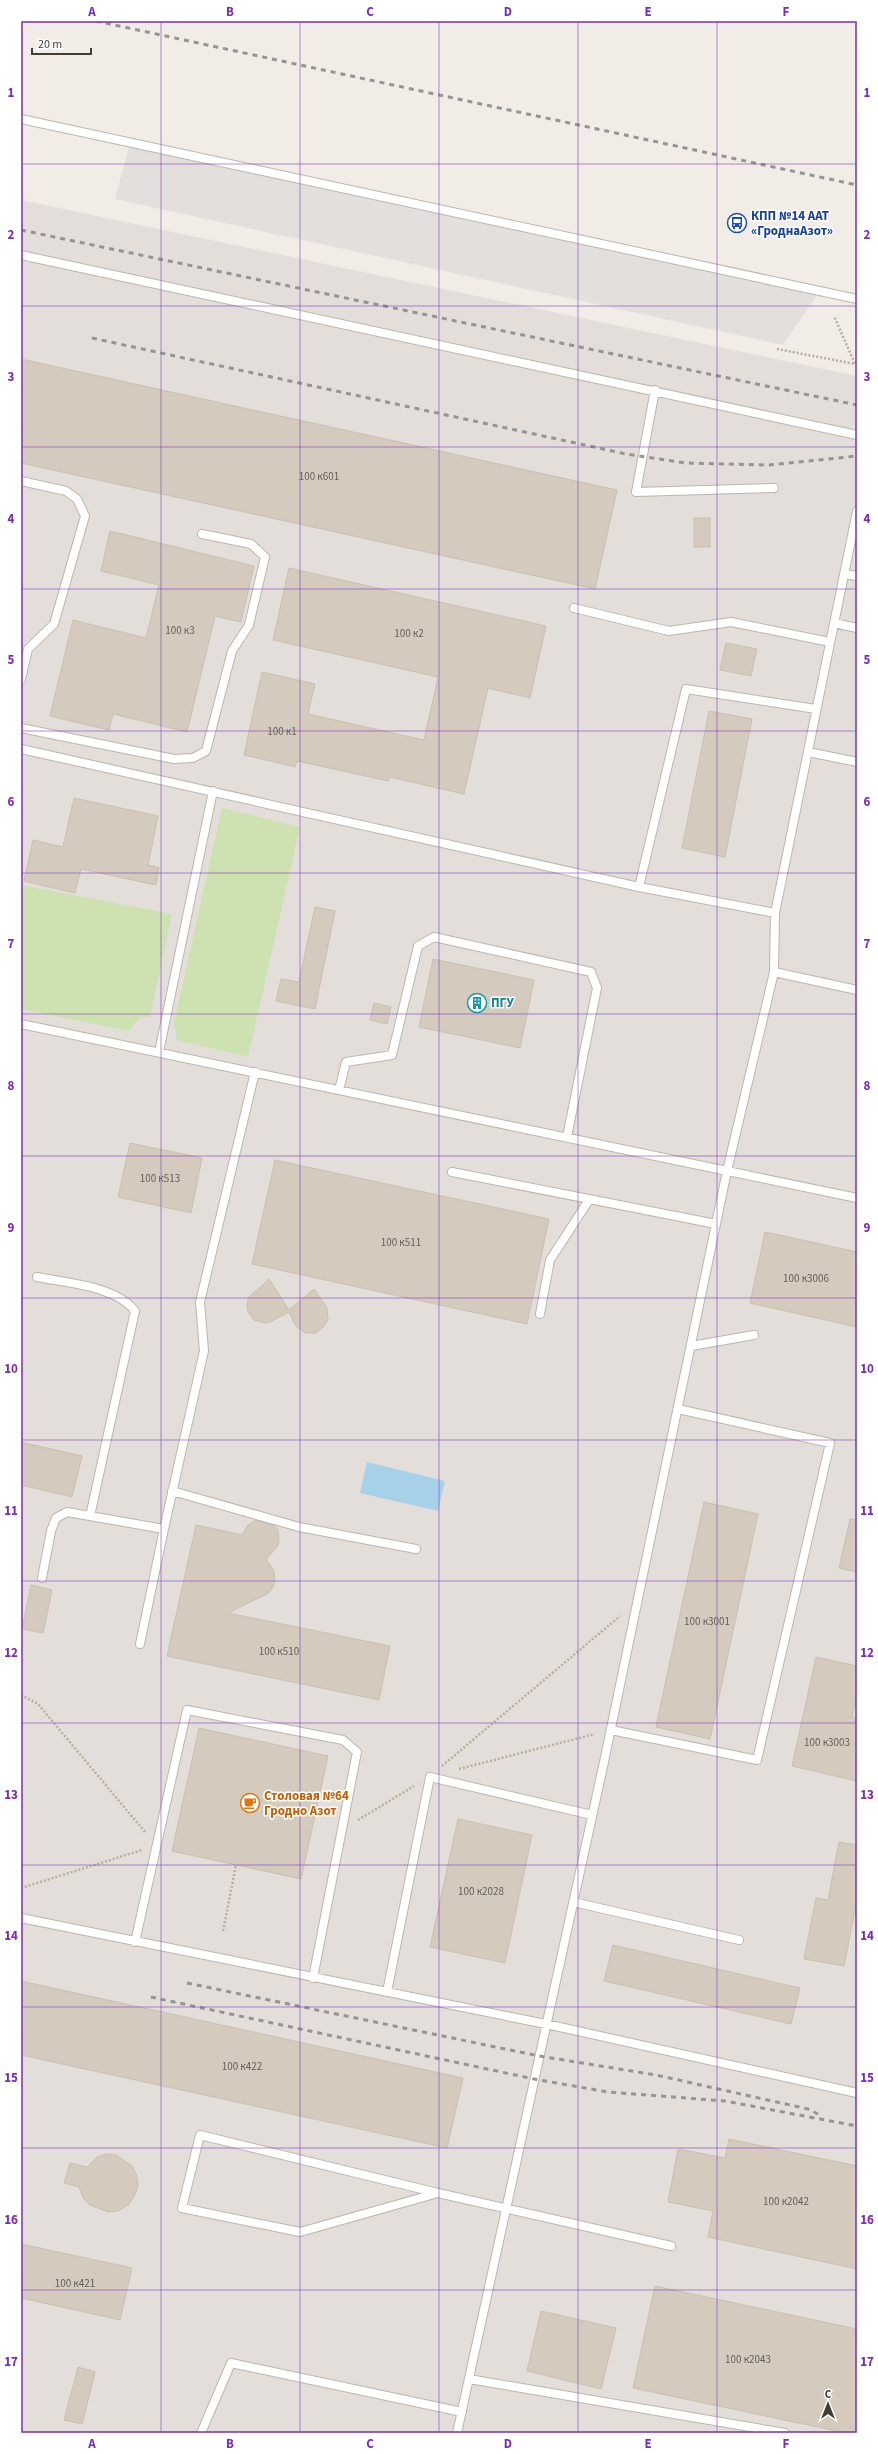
<svg xmlns="http://www.w3.org/2000/svg" width="878" height="2454" font-family="'Source Sans 3',sans-serif">
  <rect width="100%" height="100%" fill="#f1ece5"/>
  <!-- industrial -->
  <path fill="#e3deda" d="M 21,200 L 857,376 L 857,2433 L 21,2433 Z"/>
  <!-- green -->
  <path fill="#cee1b1" d="M 222,808 L 300,827 L 248,1057 L 177,1040 L 174,1023 Z
    M 21,885 L 172,914 L 150,1017 L 140,1017 L 129,1031 L 21,1009 Z"/>
  <!-- parking -->
  <path fill="#e2dfdd" d="M 130,143 L 819,292 L 783,345 L 115,199 Z"/>
  <!-- water -->
  <path fill="#a6d1e9" d="M 367,1462 L 445,1481 L 438,1511 L 360,1493 Z"/>
  <!-- building -->
  <path fill="#d4cabe" stroke="#cbbfaf" d="M 21,359 L 617,490 L 595,589 L 21,463 Z
    M 694,518 L 710,518 L 710,547 L 694,547 Z
    M 110,531 L 254,566 L 241,622 L 215,616 L 187,732 L 113,714 L 109,730 L 50,716 L 73,620 L 146,638 L 159,585 L 101,571 Z
    M 289,568 L 546,626 L 530,698 L 488,688 L 464,794 L 389,777 L 388,781 L 297,761 L 295,767 L 244,755 L 262,672 L 315,684 L 308,714 L 424,740 L 438,677 L 273,640 Z
    M 726,643 L 757,649 L 751,676 L 720,670 Z
    M 709,711 L 752,719 L 725,857 L 682,848 Z
    M 74,798 L 158,816 L 148,865 L 159,868 L 156,885 L 81,869 L 75,893 L 24,881 L 33,840 L 63,847 Z
    M 315,907 L 335,911 L 315,1009 L 276,1001 L 281,979 L 299,982 Z
    M 433,959 L 534,980 L 520,1048 L 419,1027 Z
    M 374,1003 L 391,1007 L 387,1024 L 370,1020 Z
    M 130,1143 L 202,1158 L 191,1213 L 118,1197 Z
    M 275,1160 L 549,1219 L 527,1324 L 252,1264 Z
    M 765,1232 L 857,1252 L 857,1327 L 750,1303 Z
    M 269,1279 L 289,1310 L 314,1289 L 327,1308 L 328,1320 L 325,1325 L 316,1333 L 305,1333 L 295,1325 L 289,1312 L 270,1322 L 265,1323 L 254,1320 L 247,1310 L 248,1298 Z
    M 21,1442 L 82,1456 L 72,1497 L 21,1485 Z
    M 704,1502 L 758,1514 L 710,1739 L 656,1727 Z
    M 850,1519 L 857,1520 L 857,1572 L 839,1568 Z
    M 256,1520 L 275,1526 L 278,1530 L 279,1542 L 277,1547 L 266,1559 L 274,1571 L 275,1583 L 269,1593 L 228,1613 L 390,1646 L 379,1700 L 167,1656 L 196,1525 L 242,1535 L 248,1525 Z
    M 31,1585 L 52,1590 L 43,1633 L 22,1629 Z
    M 816,1657 L 857,1666 L 857,1695 L 852,1717 L 857,1718 L 857,1781 L 792,1766 Z
    M 199,1728 L 328,1756 L 301,1879 L 172,1851 Z
    M 458,1819 L 532,1835 L 505,1963 L 430,1947 Z
    M 839,1842 L 857,1845 L 857,1900 L 844,1966 L 804,1959 L 816,1898 L 828,1900 Z
    M 613,1945 L 800,1988 L 791,2024 L 604,1981 Z
    M 21,1981 L 463,2078 L 447,2148 L 21,2055 Z
    M 729,2139 L 857,2166 L 857,2269 L 708,2237 L 713,2211 L 668,2202 L 678,2149 L 725,2158 Z
    M 106,2154 L 116,2155 L 132,2166 L 137,2176 L 138,2186 L 134,2197 L 128,2205 L 118,2211 L 108,2212 L 90,2205 L 83,2198 L 79,2187 L 64,2183 L 70,2163 L 87,2167 L 97,2157 Z
    M 21,2244 L 132,2268 L 120,2320 L 21,2298 Z
    M 655,2286 L 857,2329 L 857,2433 L 846,2433 L 633,2388 Z
    M 541,2311 L 616,2328 L 601,2389 L 527,2371 Z
    M 78,2367 L 95,2372 L 82,2424 L 64,2420 Z"/>
  <g fill="none" stroke-linecap="round" stroke-linejoin="round">
    <!-- service casing -->
    <g stroke="#beb6ab" stroke-width="10">
      <path id="service" d="M 21,119 L 857,299
        M 21,255 L 857,435
        M 655,390 L 636,492 L 774,488
        M 21,481 L 66,491 L 77,499 L 85,516 L 54,624 L 28,649 L 21,679
        M 844,574 L 857,576
        M 574,608 L 669,631 L 731,622 L 830,642
        M 834,623 L 857,628
        M 21,728 L 174,759 L 193,758 L 206,751 L 232,651 L 249,625 L 265,557 L 251,544 L 202,534
        M 21,749 L 639,887 L 775,913
        M 808,752 L 857,762
        M 639,887 L 686,689 L 816,709
        M 774,972 L 857,990
        M 21,1024 L 857,1198
        M 159,1052 L 213,791
        M 339,1090 L 346,1062 L 392,1055 L 418,946 L 434,937 L 591,972 L 597,988 L 567,1137
        M 452,1172 L 716,1224
        M 37,1277 C 67,1283 116,1286 135,1311 L 90,1516
        M 540,1314 L 550,1260 L 589,1200
        M 691,1346 L 754,1335
        M 172,1491 L 299,1527 L 416,1549
        M 42,1578 L 51,1531 L 56,1518 L 67,1512 L 164,1529 L 204,1351 L 200,1302 L 255,1072
        M 140,1644 L 164,1529
        M 611,1730 L 757,1760 L 830,1443 L 678,1409
        M 573,1902 L 739,1940
        M 21,1918 L 546,2024 L 857,2093
        M 135,1942 L 187,1710 L 343,1740 L 357,1752 L 313,1978
        M 387,1992 L 430,1777 L 592,1815
        M 438,2193 L 200,2135 L 182,2208 L 300,2232 L 438,2193 L 671,2246
        M 469,2379 L 785,2433
        M 201,2433 L 231,2363 L 462,2412
        M 457,2433 L 604,1762 L 727,1171 L 774,972 L 775,913 L 857,511"/>
    </g>
    <!-- path -->
    <path stroke="#bbae9b" stroke-width="2.5" stroke-dasharray="2 2" stroke-linecap="butt" d="M 777,349 L 855,364 L 834,316
      M 21,1695 L 38,1704 L 145,1832
      M 442,1766 L 620,1616
      M 459,1769 L 595,1734
      M 358,1820 L 414,1786
      M 21,1888 L 142,1850
      M 223,1931 L 236,1865"/>
    <!-- service -->
    <use href="#service" stroke="#fff" stroke-width="8"/>
    <!-- rail -->
    <path stroke="#949494" stroke-width="3" stroke-dasharray="5 5" stroke-linecap="butt" d="M 96,21 L 857,185
      M 21,230 L 857,405
      M 92,338 L 626,454 L 686,463 L 769,465 L 857,456
      M 187,1983 L 539,2056 L 656,2075 L 808,2109 L 822,2116
      M 151,1997 L 534,2079 L 608,2092 L 725,2101 L 857,2126"/>
  </g>
  <!-- grid -->
  <path fill="none" stroke="#7b2cbf" stroke-width="1" stroke-opacity="0.55" d="M 161,21 L 161,2433M 300,21 L 300,2433M 439,21 L 439,2433M 578,21 L 578,2433M 717,21 L 717,2433M 21,164 L 857,164M 21,306 L 857,306M 21,447 L 857,447M 21,589 L 857,589M 21,731 L 857,731M 21,873 L 857,873M 21,1014 L 857,1014M 21,1156 L 857,1156M 21,1298 L 857,1298M 21,1440 L 857,1440M 21,1581 L 857,1581M 21,1723 L 857,1723M 21,1865 L 857,1865M 21,2007 L 857,2007M 21,2148 L 857,2148M 21,2290 L 857,2290"/>
  <!-- icons -->
  <defs>
    <g id="bus-ring" transform="scale(1)"><circle r="9.5" fill="#fff" stroke="#1a4fb4" stroke-width="1.5"/><path d="M-5-6H5V4H4V6H2V4H-2V6H-4V4H-5ZM-3.5-4V0h7V-4ZM-3.5 1.2v1.5H-2V1.2ZM2 1.2v1.5H3.5V1.2Z" fill="#1a4fb4"/></g>
    <g id="building-ring" transform="scale(1)"><circle r="9.5" fill="#fff" stroke="#0f9aa8" stroke-width="1.5"/><path d="M-4-6H4V6H1V3H-1V6H-4ZM-2.5-4.3h1.7v1.8h-1.7ZM.8-4.3h1.7v1.8H.8ZM-2.5-1h1.7V.8h-1.7ZM.8-1h1.7V.8H.8Z" fill="#0f9aa8"/></g>
    <g id="cafe-ring" transform="scale(1)"><circle r="9.5" fill="#fff" stroke="#e8710a" stroke-width="1.5"/><path d="M-5.5-4.5H6V0H3Q3 3.5 0 3.5H-2.5Q-5.5 3.5-5.5 0ZM3-3.2v2h1.7v-2ZM-6 4.5H4V6H-6Z" fill="#e8710a"/></g>
  </defs>
  <g fill-rule="evenodd">
    <use href="#bus-ring" x="737" y="223"/>
    <use href="#building-ring" x="477" y="1003"/>
    <use href="#cafe-ring" x="250" y="1803"/>
  </g>
  <g text-anchor="middle" dominant-baseline="central" stroke-width="3" stroke-linejoin="round" paint-order="stroke">
    <!-- number labels -->
    <g font-size="11" fill="#666057">
      <text x="319" y="476">100 к601</text>
      <text x="180" y="630">100 к3</text>
      <text x="409" y="633">100 к2</text>
      <text x="282" y="731">100 к1</text>
      <text x="160" y="1178">100 к513</text>
      <text x="401" y="1242">100 к511</text>
      <text x="806" y="1278">100 к3006</text>
      <text x="707" y="1621">100 к3001</text>
      <text x="279" y="1651">100 к510</text>
      <text x="827" y="1742">100 к3003</text>
      <text x="481" y="1891">100 к2028</text>
      <text x="242" y="2066">100 к422</text>
      <text x="786" y="2201">100 к2042</text>
      <text x="75" y="2283">100 к421</text>
      <text x="748" y="2359">100 к2043</text>
    </g>
    <!-- transit labels -->
    <g font-size="13" font-weight="bold" fill="#164399" stroke="#fff" text-anchor="start">
      <text x="751" y="216">КПП №14 ААТ<tspan x="751" dy="15">«ГроднаАзот»</tspan></text>
    </g>
    <!-- culture labels -->
    <g font-size="13" font-weight="bold" fill="#0d838f" stroke="#fff" text-anchor="start">
      <text x="491" y="1003">ПГУ</text>
    </g>
    <!-- food labels -->
    <g font-size="13" font-weight="bold" fill="#c56008" stroke="#fff" text-anchor="start">
      <text x="264" y="1796">Столовая №64<tspan x="264" dy="15">Гродно Азот</tspan></text>
    </g>
  </g>
  <!-- border -->
  <rect width="878" height="2454" fill="none" stroke="#ffffff" stroke-width="44"/>
  <!-- north arrow -->
  <g transform="translate(828 2404)" stroke="#ffffff" stroke-width="3" paint-order="stroke">
  <path d="M0-3L7 15L0 10L-7 15Z" fill="#423c35"/>
  <text y="-6" font-size="11" font-weight="bold" text-anchor="middle" fill="#423c35">С</text>
  </g>
  <!-- scale -->
  <path d="M32 48v6h59v-6" fill="none" stroke="#423c35" stroke-width="2"/>
  <text x="38" y="48" font-size="12" fill="#423c35" stroke="#ffffff" stroke-width="3" paint-order="stroke">20 m</text>
  <rect x="22" y="22" width="834" height="2410" fill="none" stroke="#7b2cbf" stroke-width="1.5"/>
  <g font-size="13" text-anchor="middle" font-weight="bold" fill="#7b2cbf">
    <text x="92" y="16">A</text>
    <text x="230" y="16">B</text>
    <text x="370" y="16">C</text>
    <text x="508" y="16">D</text>
    <text x="648" y="16">E</text>
    <text x="786" y="16">F</text>
    <text x="11" y="97">1</text>
    <text x="867" y="97">1</text>
    <text x="11" y="239">2</text>
    <text x="867" y="239">2</text>
    <text x="11" y="381">3</text>
    <text x="867" y="381">3</text>
    <text x="11" y="523">4</text>
    <text x="867" y="523">4</text>
    <text x="11" y="664">5</text>
    <text x="867" y="664">5</text>
    <text x="11" y="806">6</text>
    <text x="867" y="806">6</text>
    <text x="11" y="948">7</text>
    <text x="867" y="948">7</text>
    <text x="11" y="1090">8</text>
    <text x="867" y="1090">8</text>
    <text x="11" y="1232">9</text>
    <text x="867" y="1232">9</text>
    <text x="11" y="1373">10</text>
    <text x="867" y="1373">10</text>
    <text x="11" y="1515">11</text>
    <text x="867" y="1515">11</text>
    <text x="11" y="1657">12</text>
    <text x="867" y="1657">12</text>
    <text x="11" y="1799">13</text>
    <text x="867" y="1799">13</text>
    <text x="11" y="1940">14</text>
    <text x="867" y="1940">14</text>
    <text x="11" y="2082">15</text>
    <text x="867" y="2082">15</text>
    <text x="11" y="2224">16</text>
    <text x="867" y="2224">16</text>
    <text x="11" y="2366">17</text>
    <text x="867" y="2366">17</text>
    <text x="92" y="2448">A</text>
    <text x="230" y="2448">B</text>
    <text x="370" y="2448">C</text>
    <text x="508" y="2448">D</text>
    <text x="648" y="2448">E</text>
    <text x="786" y="2448">F</text>
  </g>
</svg>
